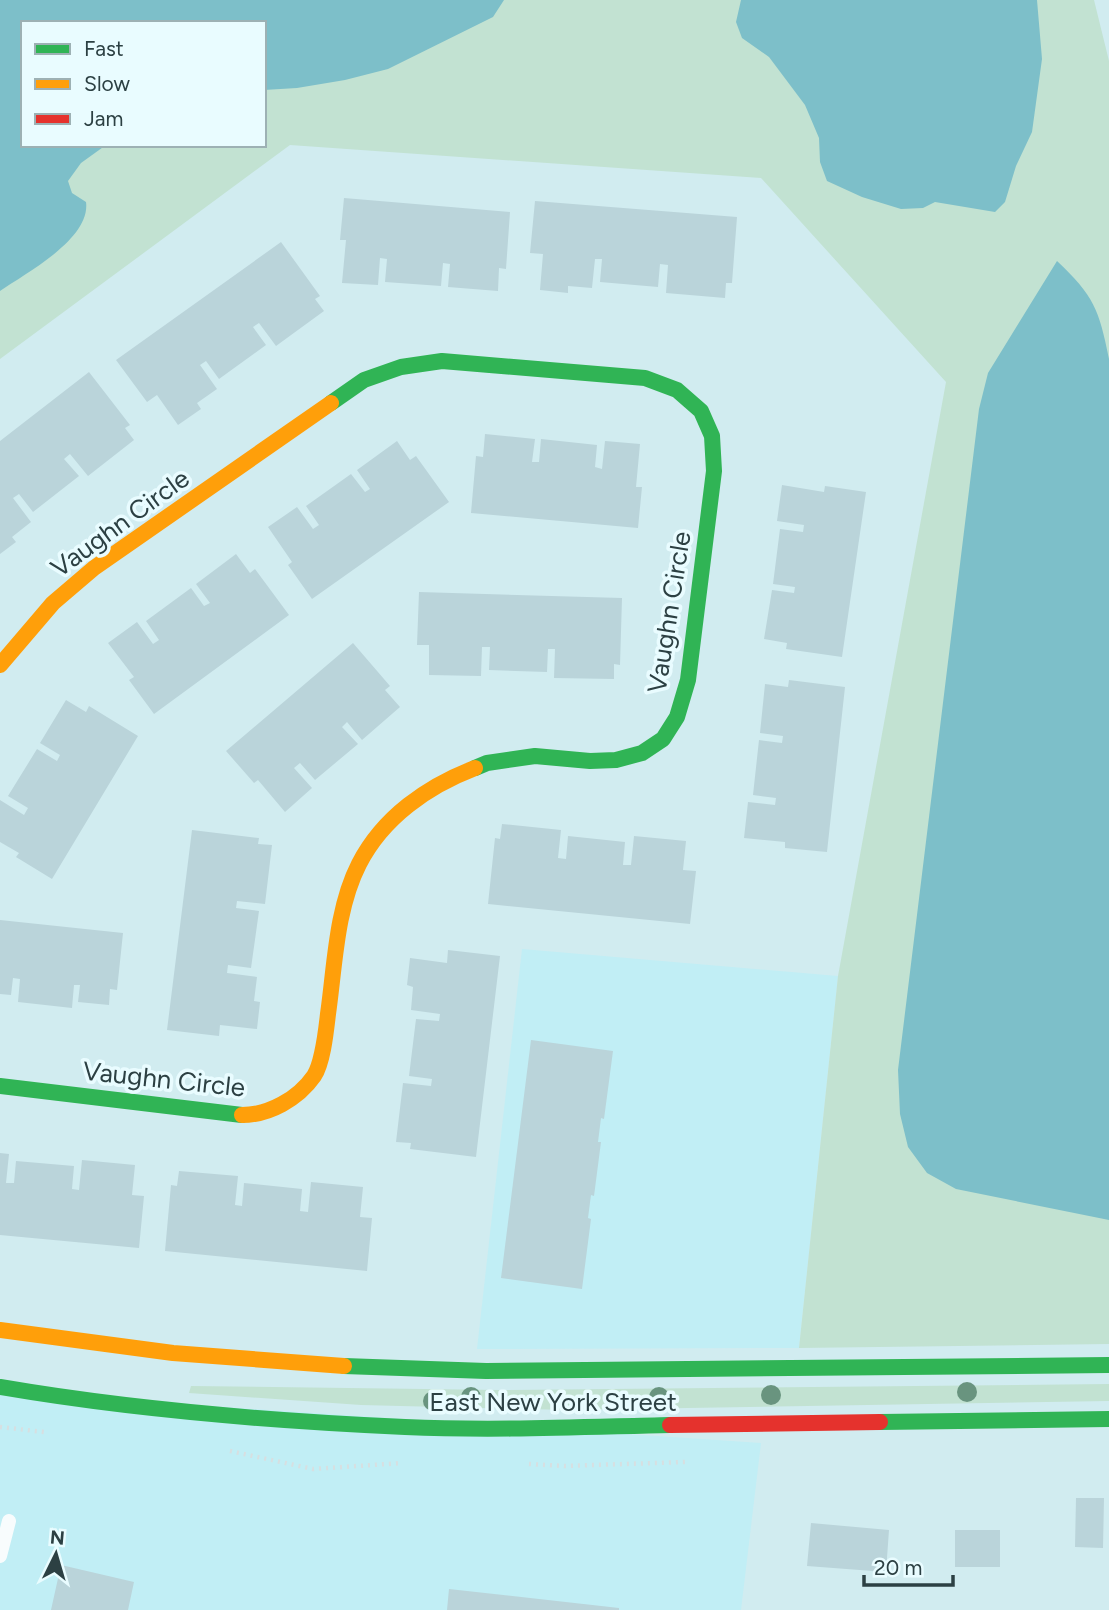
<svg xmlns="http://www.w3.org/2000/svg" width="1109" height="1610" font-family="Figtree,sans-serif">
  <rect width="100%" height="100%" fill="#d1ecf0"/>
  <!-- built -->
  <path fill="#c1eef5" d="M 522,949 L 838,976 L 799,1348 L 477,1349 Z
    M 0,1392 L 761,1443 L 741,1610 L 0,1610 Z"/>
  <!-- green -->
  <path fill="#c2e2d2" fill-rule="evenodd" d="M 0,0 L 1094,0 L 1109,61 L 1109,1344 L 799,1348 L 838,976 L 946,382 L 761,178 L 290,145 L 0,359 ZM 23,23 L 264,23 L 264,145 L 23,145 Z
    M 1109,1384 L 1109,1401 L 566,1410 L 361,1405 L 189,1393 L 191,1386 L 500,1390 Z"/>
  <!-- water -->
  <path fill="#7dbfc9" d="M 0,0 L 504,0 L 493,17 L 388,69 L 345,80 L 297,88 L 264,90 L 264,23 L 23,23 L 23,145 L 106,145 L 81,163 L 68,181 L 72,193 L 86,202 C 91,239 26,273 0,291 Z
    M 741,0 L 1037,0 L 1042,59 L 1032,132 L 1016,166 L 1005,202 L 995,212 L 935,202 L 923,208 L 901,209 L 862,197 L 827,181 L 820,162 L 819,138 L 805,105 L 769,57 L 742,38 L 736,22 Z
    M 1057,261 C 1094,296 1099,309 1109,359 L 1109,1220 L 956,1189 L 927,1173 L 908,1147 L 900,1114 L 898,1070 L 979,409 L 988,373 Z"/>
  <!-- building -->
  <path fill="#bad4da" d="M 344,198 L 510,212 L 506,269 L 499,268 L 498,291 L 448,287 L 450,264 L 443,263 L 441,286 L 385,282 L 387,259 L 380,258 L 378,285 L 342,283 L 346,240 L 340,240 Z
    M 535,201 L 737,217 L 732,283 L 726,283 L 725,298 L 666,293 L 668,265 L 660,264 L 658,287 L 600,282 L 602,259 L 595,259 L 592,288 L 568,286 L 568,293 L 540,290 L 543,254 L 530,253 Z
    M 281,242 L 320,296 L 315,299 L 324,311 L 276,346 L 259,323 L 253,327 L 266,345 L 219,379 L 206,361 L 200,365 L 217,389 L 197,403 L 201,409 L 178,425 L 157,395 L 147,402 L 116,360 Z
    M 89,372 L 130,425 L 125,428 L 134,440 L 88,476 L 70,454 L 64,459 L 79,476 L 33,512 L 19,494 L 13,498 L 31,522 L 12,537 L 16,542 L 0,554 L 0,441 Z
    M 485,434 L 535,439 L 532,462 L 539,462 L 541,439 L 597,445 L 595,467 L 602,469 L 605,441 L 640,444 L 636,487 L 642,487 L 638,528 L 471,513 L 476,456 L 483,457 Z
    M 397,441 L 410,460 L 416,456 L 449,502 L 312,599 L 288,565 L 292,562 L 268,527 L 297,507 L 313,529 L 319,525 L 306,506 L 351,474 L 365,492 L 370,489 L 357,470 Z
    M 782,485 L 824,492 L 825,486 L 866,492 L 842,657 L 786,649 L 787,643 L 764,639 L 772,590 L 794,593 L 795,587 L 773,584 L 780,529 L 803,532 L 804,525 L 777,521 Z
    M 236,554 L 250,573 L 255,569 L 289,615 L 154,714 L 129,680 L 134,677 L 108,643 L 137,622 L 153,644 L 159,640 L 146,621 L 191,588 L 204,606 L 210,603 L 196,584 Z
    M 419,592 L 622,598 L 620,665 L 614,664 L 614,679 L 554,678 L 555,649 L 548,649 L 547,672 L 489,670 L 490,647 L 482,647 L 481,676 L 429,675 L 429,645 L 417,645 Z
    M 353,643 L 390,686 L 385,690 L 400,707 L 362,740 L 347,722 L 342,727 L 358,744 L 315,780 L 300,763 L 294,768 L 312,788 L 285,812 L 258,780 L 254,783 L 226,751 Z
    M 789,680 L 845,687 L 827,852 L 785,848 L 785,842 L 744,838 L 748,802 L 775,805 L 776,798 L 753,795 L 759,740 L 782,743 L 783,736 L 760,733 L 765,684 L 788,687 Z
    M 66,700 L 86,712 L 89,706 L 138,736 L 52,879 L 16,857 L 19,853 L 0,842 L 0,800 L 24,815 L 28,808 L 8,796 L 37,749 L 57,761 L 60,755 L 40,743 Z
    M 502,824 L 561,830 L 558,858 L 566,859 L 568,836 L 625,842 L 623,865 L 631,865 L 634,836 L 686,841 L 683,870 L 696,871 L 690,924 L 488,904 L 495,838 L 500,839 Z
    M 192,830 L 259,838 L 258,844 L 272,845 L 265,904 L 237,901 L 236,908 L 259,911 L 251,968 L 228,965 L 227,973 L 257,977 L 254,1001 L 260,1002 L 257,1029 L 220,1025 L 219,1036 L 167,1030 Z
    M 0,920 L 123,933 L 117,990 L 110,989 L 109,1005 L 78,1002 L 80,985 L 74,985 L 72,1008 L 18,1002 L 20,979 L 13,978 L 11,995 L 0,994 Z
    M 448,950 L 500,956 L 476,1157 L 410,1149 L 411,1143 L 396,1142 L 403,1083 L 431,1086 L 432,1079 L 409,1076 L 416,1019 L 439,1021 L 440,1014 L 411,1010 L 413,987 L 407,985 L 410,958 L 447,963 Z
    M 531,1040 L 613,1051 L 604,1119 L 601,1118 L 598,1142 L 601,1142 L 594,1196 L 591,1195 L 588,1218 L 591,1219 L 582,1289 L 501,1278 Z
    M 0,1153 L 9,1154 L 6,1183 L 14,1183 L 16,1161 L 74,1166 L 72,1189 L 79,1190 L 82,1160 L 135,1165 L 132,1195 L 144,1196 L 139,1248 L 0,1235 Z
    M 179,1171 L 238,1176 L 235,1205 L 242,1206 L 244,1183 L 302,1189 L 300,1211 L 308,1212 L 311,1182 L 363,1187 L 360,1217 L 372,1218 L 367,1271 L 165,1251 L 171,1185 L 177,1186 Z
    M 1076,1498 L 1104,1498 L 1103,1548 L 1075,1547 Z
    M 811,1523 L 889,1530 L 886,1572 L 807,1566 Z
    M 955,1530 L 1000,1530 L 1000,1567 L 955,1567 Z
    M 61,1565 L 134,1582 L 128,1610 L 51,1610 Z
    M 449,1589 L 619,1608 L 619,1610 L 447,1610 Z"/>
  <g fill="none" stroke-linecap="round" stroke-linejoin="round">
    <!-- path -->
    <path stroke="#d7dfe1" stroke-width="4.5" stroke-dasharray="2 5" stroke-linecap="butt" d="M 0,1427 L 44,1432
      M 230,1451 L 313,1469 L 402,1463
      M 529,1464 L 564,1466 L 685,1462"/>
    <!-- lane -->
    <path stroke="#f8fcfd" stroke-width="14" d="M 0,1556 L 9,1521"/>
    <!-- fast -->
    <path stroke="#30b455" stroke-width="16" d="M 331,403 L 364,380 L 401,367 L 442,361 L 645,378 L 677,390 L 701,411 L 712,436 L 714,471 L 688,680 L 677,717 L 663,739 L 642,753 L 616,760 L 590,761 L 535,756 L 487,763 L 475,768
      M 0,1086 L 242,1115
      M 344,1366 L 486,1371 L 1109,1365
      M 0,1387 C 134,1410 270,1421 405,1427 C 493,1431 582,1427 670,1425
      M 880,1422 L 1109,1419"/>
    <!-- slow -->
    <path stroke="#ff9f0a" stroke-width="16" d="M 0,665 L 53,603 L 94,568 L 331,403
      M 242,1115 C 269,1115 298,1099 314,1076 C 323,1062 326,1031 328,1014 C 335,965 336,909 359,864 C 383,817 428,786 475,768
      M 0,1330 L 173,1353 L 344,1366"/>
    <!-- jam -->
    <path stroke="#e5322d" stroke-width="16" d="M 670,1425 L 880,1422"/>
  </g>
  <!-- trees -->
  <g fill="#69947f">
    <circle cx="967" cy="1392" r="10"/>
    <circle cx="771" cy="1395" r="10"/>
    <circle cx="471" cy="1397" r="10"/>
    <circle cx="659" cy="1397" r="10"/>
    <circle cx="433" cy="1401" r="10"/>
  </g>
  <g text-anchor="middle" dominant-baseline="central" stroke-width="7" stroke-linejoin="round" paint-order="stroke">
    <!-- street labels -->
    <g font-size="26" fill="#2c4043" stroke="#e9fcff">
      <text transform="translate(120 523) rotate(-36)">Vaughn Circle</text>
      <text transform="translate(669 612) rotate(-81)">Vaughn Circle</text>
      <text transform="translate(164 1079) rotate(6)">Vaughn Circle</text>
      <text x="553" y="1402">East New York Street</text>
    </g>
  </g>
  <!-- legend -->
  <rect x="21" y="21" width="245" height="126" fill="#e9fcff" stroke="#9db1b4" stroke-width="2"/>
  <rect x="35" y="44" width="35" height="10" fill="#30b455" stroke="#9db1b4" stroke-width="2"/>
  <text x="84" y="56" font-size="21" fill="#2c4043">Fast</text>
  <rect x="35" y="79" width="35" height="10" fill="#ff9f0a" stroke="#9db1b4" stroke-width="2"/>
  <text x="84" y="91" font-size="21" fill="#2c4043">Slow</text>
  <rect x="35" y="114" width="35" height="10" fill="#e5322d" stroke="#9db1b4" stroke-width="2"/>
  <text x="84" y="126" font-size="21" fill="#2c4043">Jam</text>
  <!-- north arrow -->
  <g transform="translate(56 1554) rotate(5)" stroke="#e9fcff" stroke-width="5" paint-order="stroke">
  <path d="M0-5L12 26L0 18L-12 26Z" fill="#2c4043"/>
  <text y="-10" font-size="19" font-weight="bold" text-anchor="middle" fill="#2c4043">N</text>
  </g>
  <!-- scale -->
  <path d="M864 1575v10h89v-10" fill="none" stroke="#2c4043" stroke-width="3.5"/>
  <text x="874" y="1575" font-size="21" fill="#2c4043" stroke="#e9fcff" stroke-width="5" paint-order="stroke">20 m</text>
</svg>
